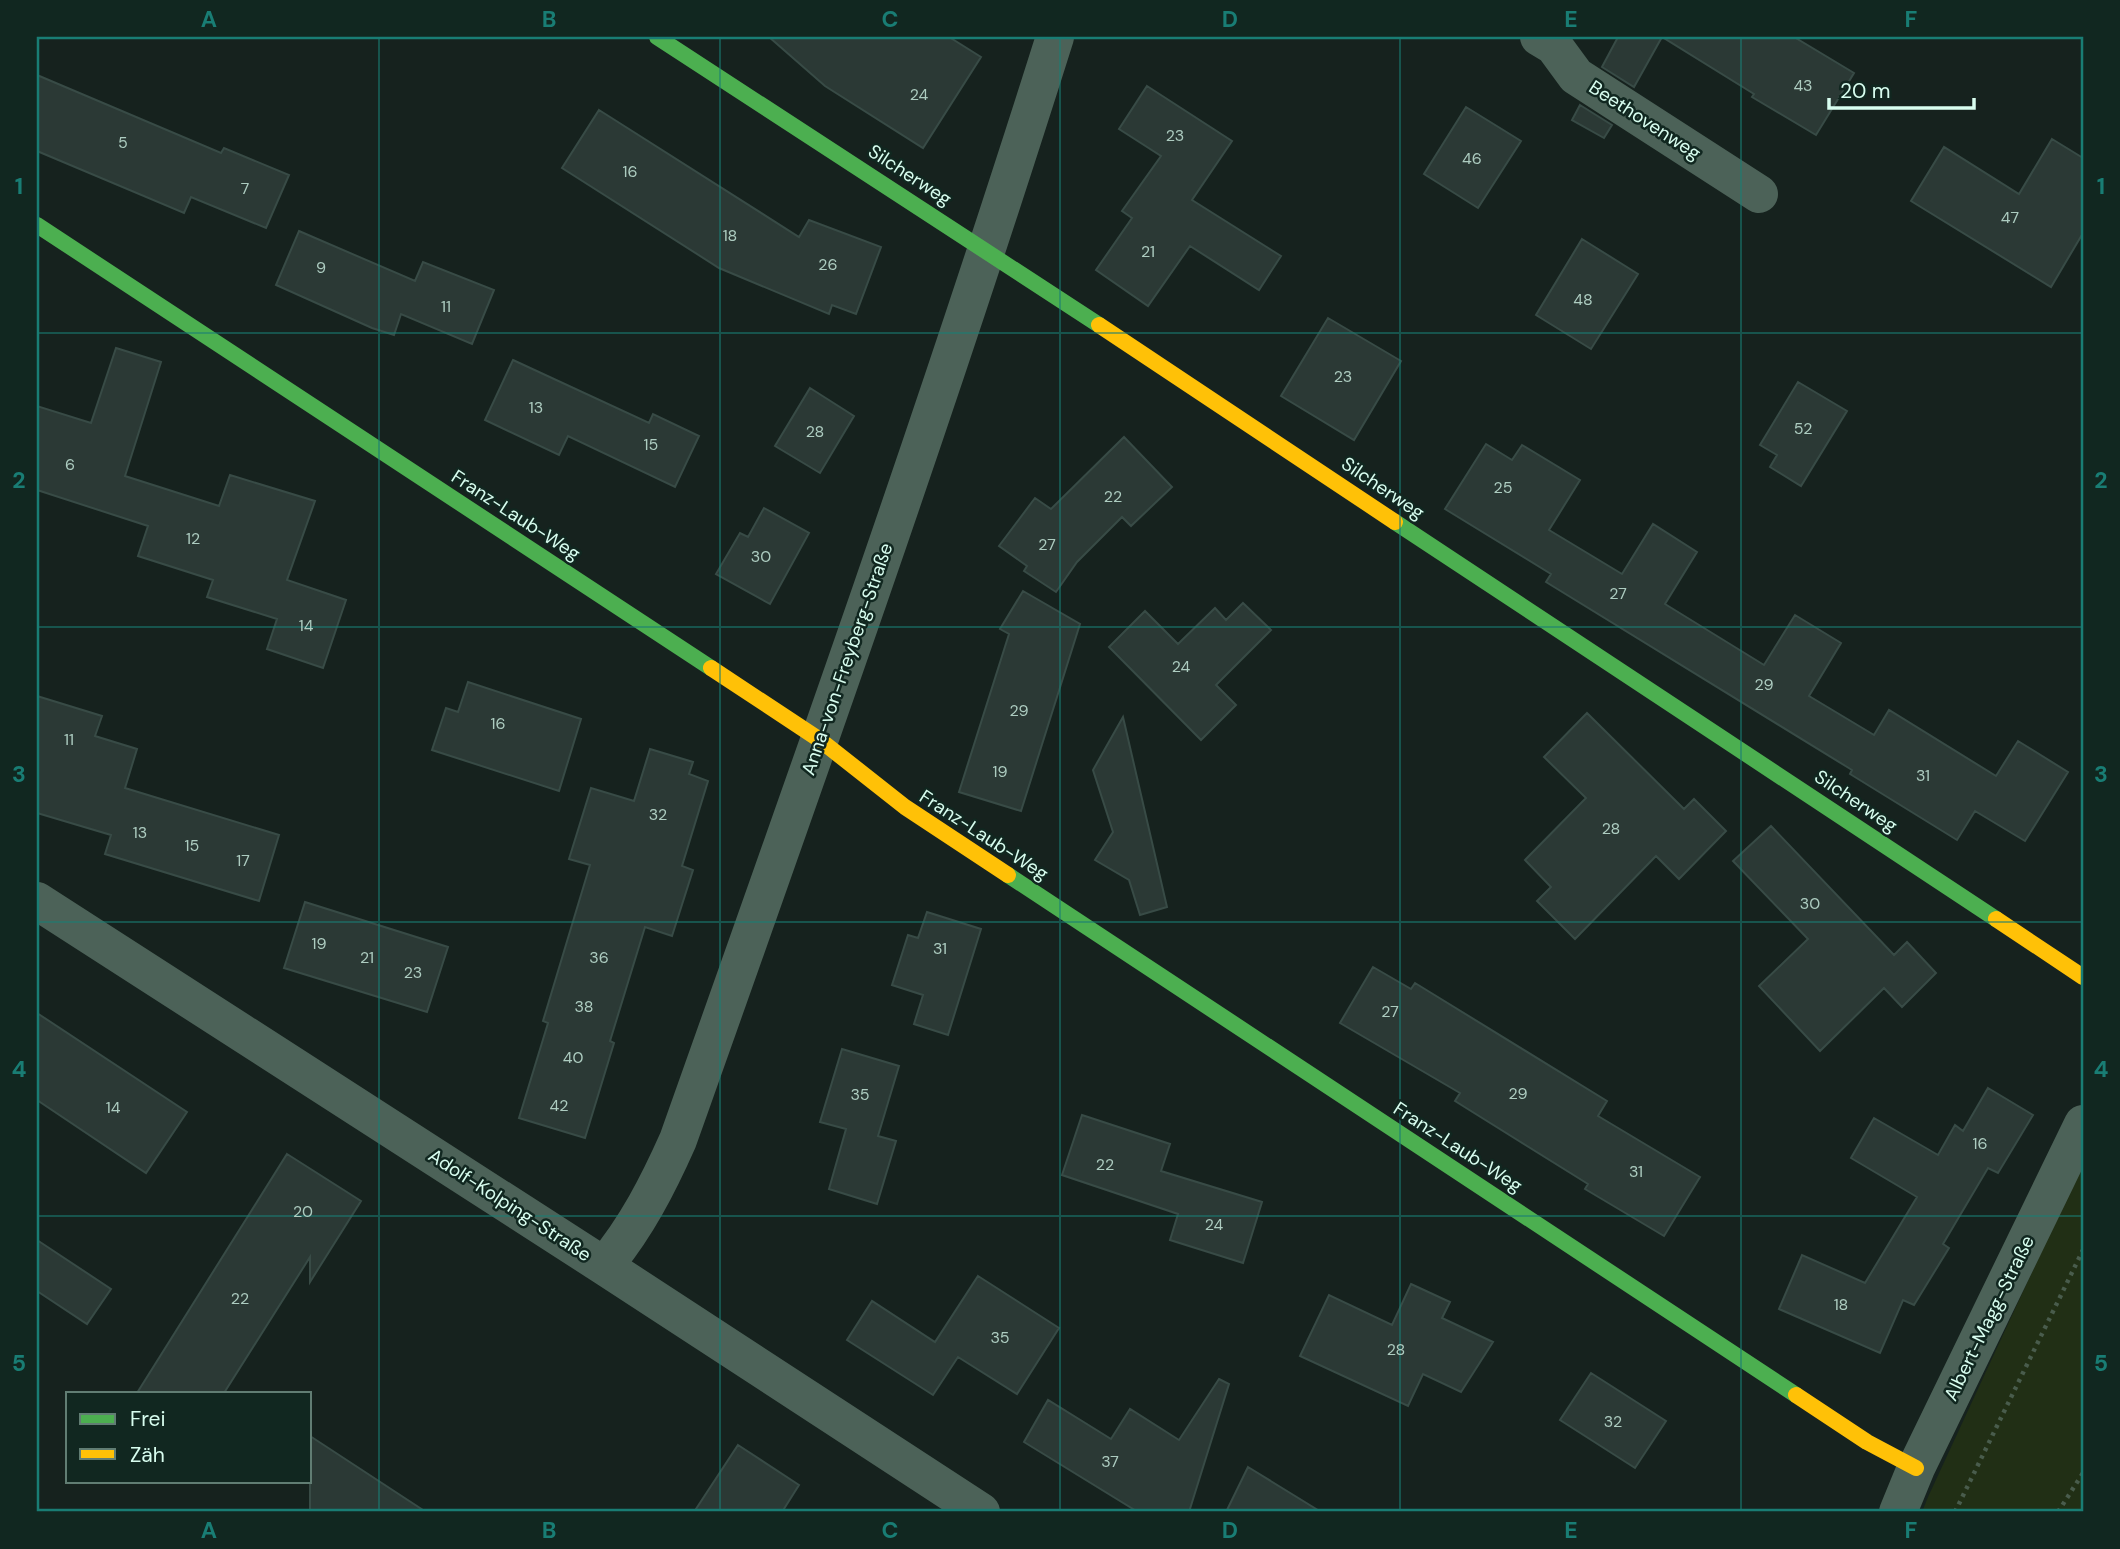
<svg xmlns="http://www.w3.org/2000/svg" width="2120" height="1549" font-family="'DM Sans',sans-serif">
  <rect width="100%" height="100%" fill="#16221e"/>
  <!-- green -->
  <path fill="#212f15" d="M 2083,1162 L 2083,1512 L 1922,1512 L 1928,1497 Z"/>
  <!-- building -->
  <path fill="#2b3935" stroke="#384b46" stroke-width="2" d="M 769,37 L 949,37 L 981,57 L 923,148 L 825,86 Z
    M 1618,37 L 1794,37 L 1854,73 L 1816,135 L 1752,97 L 1754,94 L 1662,37 L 1634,87 L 1602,67 Z
    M 37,75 L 221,153 L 224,148 L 289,175 L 266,228 L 191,197 L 184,213 L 37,151 Z
    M 1147,86 L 1232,141 L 1192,200 L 1281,256 L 1259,290 L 1190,246 L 1148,306 L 1096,270 L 1132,218 L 1122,211 L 1161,156 L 1119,129 Z
    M 1580,105 L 1612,125 L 1604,138 L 1572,120 Z
    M 1466,107 L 1521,141 L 1478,208 L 1424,174 Z
    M 599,110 L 799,237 L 809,220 L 881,247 L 856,314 L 832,305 L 829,314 L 719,268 L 562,168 Z
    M 2052,139 L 2083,158 L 2083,233 L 2051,287 L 1911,201 L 1944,147 L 2019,194 Z
    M 299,231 L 415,281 L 423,262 L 494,290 L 472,344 L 401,314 L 394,335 L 372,328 L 276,285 Z
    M 1582,239 L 1638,274 L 1591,349 L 1536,315 Z
    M 1328,318 L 1401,361 L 1354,440 L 1281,396 Z
    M 116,348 L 161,362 L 125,476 L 219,506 L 230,475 L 315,501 L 287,580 L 346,600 L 323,668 L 267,649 L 277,619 L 207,597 L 213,580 L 138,556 L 148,526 L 37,490 L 37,406 L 91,423 Z
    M 513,360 L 649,423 L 653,414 L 699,436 L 675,487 L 568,436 L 559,455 L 485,420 Z
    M 1798,382 L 1847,411 L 1801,486 L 1770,467 L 1777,455 L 1760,445 Z
    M 810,388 L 854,416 L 820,473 L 775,446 Z
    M 1124,437 L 1172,487 L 1131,526 L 1122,517 L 1077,562 L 1056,592 L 1024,571 L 1027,566 L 999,546 L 1035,498 L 1051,509 Z
    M 1486,444 L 1512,460 L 1522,445 L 1580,480 L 1549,530 L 1622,574 L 1653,524 L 1697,552 L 1665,604 L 1764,665 L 1795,615 L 1841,643 L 1809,696 L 1874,735 L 1889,710 L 1996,776 L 2018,741 L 2068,772 L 2025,841 L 1975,811 L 1957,840 L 1850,774 L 1852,770 L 1546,582 L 1551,574 L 1445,509 Z
    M 764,508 L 809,533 L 770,604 L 716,574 L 740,533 L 748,537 Z
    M 1023,591 L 1080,624 L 1021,811 L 959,792 L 1009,634 L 1000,629 Z
    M 1243,603 L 1271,630 L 1216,685 L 1236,705 L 1201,740 L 1109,647 L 1145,611 L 1178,644 L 1215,608 L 1226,620 Z
    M 468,682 L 581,719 L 559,791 L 432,750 L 446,708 L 458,712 Z
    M 37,696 L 102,716 L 95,736 L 137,749 L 125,788 L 279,835 L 259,901 L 105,854 L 111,835 L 37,813 Z
    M 1587,713 L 1684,809 L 1694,799 L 1726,831 L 1679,879 L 1656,856 L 1575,939 L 1537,901 L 1551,887 L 1525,860 L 1586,798 L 1544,757 Z
    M 1123,717 L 1167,907 L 1140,915 L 1129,880 L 1095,860 L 1113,832 L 1093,770 Z
    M 650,749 L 693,762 L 689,774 L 708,781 L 682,866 L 693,870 L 672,936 L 645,927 L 610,1041 L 614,1043 L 585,1138 L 519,1118 L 548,1023 L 543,1021 L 590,865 L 569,859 L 591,788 L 634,801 Z
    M 1771,826 L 1894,955 L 1907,942 L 1936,973 L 1902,1007 L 1884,988 L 1820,1051 L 1759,986 L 1808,939 L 1733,861 Z
    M 305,902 L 448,947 L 427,1012 L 284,968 Z
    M 927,912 L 981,929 L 948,1035 L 914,1024 L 923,995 L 892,985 L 908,935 L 918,938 Z
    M 1373,967 L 1411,989 L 1415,983 L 1607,1101 L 1598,1116 L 1700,1177 L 1664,1236 L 1585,1189 L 1588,1184 L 1455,1101 L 1460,1093 L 1340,1023 Z
    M 37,1013 L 187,1112 L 146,1173 L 37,1100 Z
    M 842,1049 L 899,1066 L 878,1136 L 896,1141 L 877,1204 L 829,1189 L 846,1129 L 820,1122 Z
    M 1988,1088 L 2033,1115 L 1998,1173 L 1988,1168 L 1943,1244 L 1949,1248 L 1914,1305 L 1903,1300 L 1880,1353 L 1779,1309 L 1802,1255 L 1865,1283 L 1917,1197 L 1851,1158 L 1874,1118 L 1938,1155 L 1955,1125 L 1963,1131 Z
    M 1082,1115 L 1170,1144 L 1161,1171 L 1262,1202 L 1243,1263 L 1170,1240 L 1178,1214 L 1062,1175 Z
    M 287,1154 L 361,1201 L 310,1282 L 310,1257 L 224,1393 L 137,1393 Z
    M 37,1240 L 111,1289 L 87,1324 L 37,1291 Z
    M 978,1276 L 1059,1328 L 1017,1394 L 958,1357 L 933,1395 L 847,1340 L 872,1301 L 935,1342 Z
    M 1411,1284 L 1450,1302 L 1442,1318 L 1493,1342 L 1461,1392 L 1423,1374 L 1408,1406 L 1300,1356 L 1329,1295 L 1392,1325 Z
    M 1591,1373 L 1666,1421 L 1635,1468 L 1560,1420 Z
    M 1219,1379 L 1229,1384 L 1189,1512 L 1138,1512 L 1024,1442 L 1048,1400 L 1111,1439 L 1130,1409 L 1179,1440 Z
    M 310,1436 L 426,1512 L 310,1512 Z
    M 738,1445 L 799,1485 L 782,1512 L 694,1512 Z
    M 1248,1467 L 1321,1512 L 1226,1512 Z"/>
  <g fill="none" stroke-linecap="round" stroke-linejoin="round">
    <!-- path -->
    <path stroke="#495c4c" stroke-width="4.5" stroke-dasharray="3.5 5" stroke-linecap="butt" d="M 1955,1512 L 2083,1250
      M 2058,1512 L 2083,1473"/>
    <!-- street -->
    <path stroke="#4c6258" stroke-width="38" d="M 1539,37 L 1554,46 L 1576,76 L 1759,194
      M 37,901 L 604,1266 L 981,1512
      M 604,1266 C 636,1228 658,1185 678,1140 C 808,774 938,408 1055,37
      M 1898,1512 L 1916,1468 L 2083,1124"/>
    <!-- fast -->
    <path stroke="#4caf50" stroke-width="16" d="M 657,37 L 1099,325
      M 37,225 L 711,668
      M 1395,522 L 1996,919
      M 1008,875 L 1796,1395"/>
    <!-- slow -->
    <path stroke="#ffc107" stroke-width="16" d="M 1099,325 L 1395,522
      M 711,668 L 820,740 L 905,807 L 1008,875
      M 1996,919 L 2083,977
      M 1796,1395 L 1867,1442 L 1916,1468"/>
  </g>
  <!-- grid -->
  <path fill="none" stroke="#197d74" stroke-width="2" stroke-opacity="0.55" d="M 379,37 L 379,1512M 720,37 L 720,1512M 1060,37 L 1060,1512M 1400,37 L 1400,1512M 1741,37 L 1741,1512M 37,333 L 2083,333M 37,627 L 2083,627M 37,922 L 2083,922M 37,1216 L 2083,1216"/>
  <g text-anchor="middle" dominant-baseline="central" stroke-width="5" stroke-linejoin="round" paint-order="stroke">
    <!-- number labels -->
    <g font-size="16" fill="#adccc0">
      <text x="1803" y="85">43</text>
      <text x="919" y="94">24</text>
      <text x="1175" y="135">23</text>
      <text x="123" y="142">5</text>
      <text x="1472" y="158">46</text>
      <text x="630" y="171">16</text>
      <text x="245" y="188">7</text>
      <text x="2010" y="217">47</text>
      <text x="730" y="235">18</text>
      <text x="1148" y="251">21</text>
      <text x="828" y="264">26</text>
      <text x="321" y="267">9</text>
      <text x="1583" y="299">48</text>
      <text x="446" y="306">11</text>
      <text x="1343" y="376">23</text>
      <text x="536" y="407">13</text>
      <text x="1803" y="428">52</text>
      <text x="815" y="431">28</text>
      <text x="651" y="444">15</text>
      <text x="70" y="464">6</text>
      <text x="1503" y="487">25</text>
      <text x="1113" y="496">22</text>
      <text x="193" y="538">12</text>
      <text x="1047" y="544">27</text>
      <text x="761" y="556">30</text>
      <text x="1618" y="593">27</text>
      <text x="306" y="625">14</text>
      <text x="1181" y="666">24</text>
      <text x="1764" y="684">29</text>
      <text x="1019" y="710">29</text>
      <text x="498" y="723">16</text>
      <text x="69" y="739">11</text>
      <text x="1000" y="771">19</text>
      <text x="1923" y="775">31</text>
      <text x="658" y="814">32</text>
      <text x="1611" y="828">28</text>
      <text x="140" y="832">13</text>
      <text x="192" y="845">15</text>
      <text x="243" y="860">17</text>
      <text x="1810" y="903">30</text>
      <text x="319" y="943">19</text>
      <text x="940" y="948">31</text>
      <text x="367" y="957">21</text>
      <text x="599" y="957">36</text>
      <text x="413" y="972">23</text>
      <text x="584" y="1006">38</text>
      <text x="1390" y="1011">27</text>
      <text x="573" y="1057">40</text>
      <text x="1518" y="1093">29</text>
      <text x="860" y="1094">35</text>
      <text x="559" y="1105">42</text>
      <text x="113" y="1107">14</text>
      <text x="1980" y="1143">16</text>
      <text x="1105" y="1164">22</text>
      <text x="1636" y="1171">31</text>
      <text x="303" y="1211">20</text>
      <text x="1214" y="1224">24</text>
      <text x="240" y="1298">22</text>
      <text x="1841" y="1304">18</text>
      <text x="1000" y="1337">35</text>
      <text x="1396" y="1349">28</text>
      <text x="1613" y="1421">32</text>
      <text x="1110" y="1461">37</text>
    </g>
    <!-- street labels -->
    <g font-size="19" fill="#d8fdef" stroke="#112720">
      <text transform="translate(1645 120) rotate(33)">Beethovenweg</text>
      <text transform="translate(910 175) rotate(33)">Silcherweg</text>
      <text transform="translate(1383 488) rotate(34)">Silcherweg</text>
      <text transform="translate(516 515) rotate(33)">Franz-Laub-Weg</text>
      <text transform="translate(847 659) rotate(-71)">Anna-von-Freyberg-Straße</text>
      <text transform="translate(1856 801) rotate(34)">Silcherweg</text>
      <text transform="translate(984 835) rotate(33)">Franz-Laub-Weg</text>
      <text transform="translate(1458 1147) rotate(33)">Franz-Laub-Weg</text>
      <text transform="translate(510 1205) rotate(33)">Adolf-Kolping-Straße</text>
      <text transform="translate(1989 1318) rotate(-64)">Albert-Magg-Straße</text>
    </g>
  </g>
  <!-- border -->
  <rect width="2120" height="1549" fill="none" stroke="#112720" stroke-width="77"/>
  <!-- legend -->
  <rect x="66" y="1392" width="245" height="91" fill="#112720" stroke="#617d73" stroke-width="2"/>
  <rect x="80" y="1414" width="35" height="10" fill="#4caf50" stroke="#617d73" stroke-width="2"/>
  <text x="130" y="1426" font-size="21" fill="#d8fdef">Frei</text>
  <rect x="80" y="1449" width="35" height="10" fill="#ffc107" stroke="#617d73" stroke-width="2"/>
  <text x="130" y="1462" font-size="21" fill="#d8fdef">Zäh</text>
  <!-- scale -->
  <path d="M1829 98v10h145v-10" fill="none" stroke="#d8fdef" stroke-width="3.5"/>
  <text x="1840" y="98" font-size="21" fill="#d8fdef" stroke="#112720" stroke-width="5" paint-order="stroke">20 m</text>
  <rect x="38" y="38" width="2044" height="1472" fill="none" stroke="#197d74" stroke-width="2.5"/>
  <g font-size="23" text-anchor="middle" font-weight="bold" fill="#197d74">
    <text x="209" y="27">A</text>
    <text x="549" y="27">B</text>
    <text x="890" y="27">C</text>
    <text x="1230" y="27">D</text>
    <text x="1571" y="27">E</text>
    <text x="1911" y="27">F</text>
    <text x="19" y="194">1</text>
    <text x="2101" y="194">1</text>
    <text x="19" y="488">2</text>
    <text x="2101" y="488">2</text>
    <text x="19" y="782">3</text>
    <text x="2101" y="782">3</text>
    <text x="19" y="1077">4</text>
    <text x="2101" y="1077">4</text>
    <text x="19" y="1371">5</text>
    <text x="2101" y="1371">5</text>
    <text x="209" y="1538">A</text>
    <text x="549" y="1538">B</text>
    <text x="890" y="1538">C</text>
    <text x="1230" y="1538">D</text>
    <text x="1571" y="1538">E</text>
    <text x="1911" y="1538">F</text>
  </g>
</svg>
